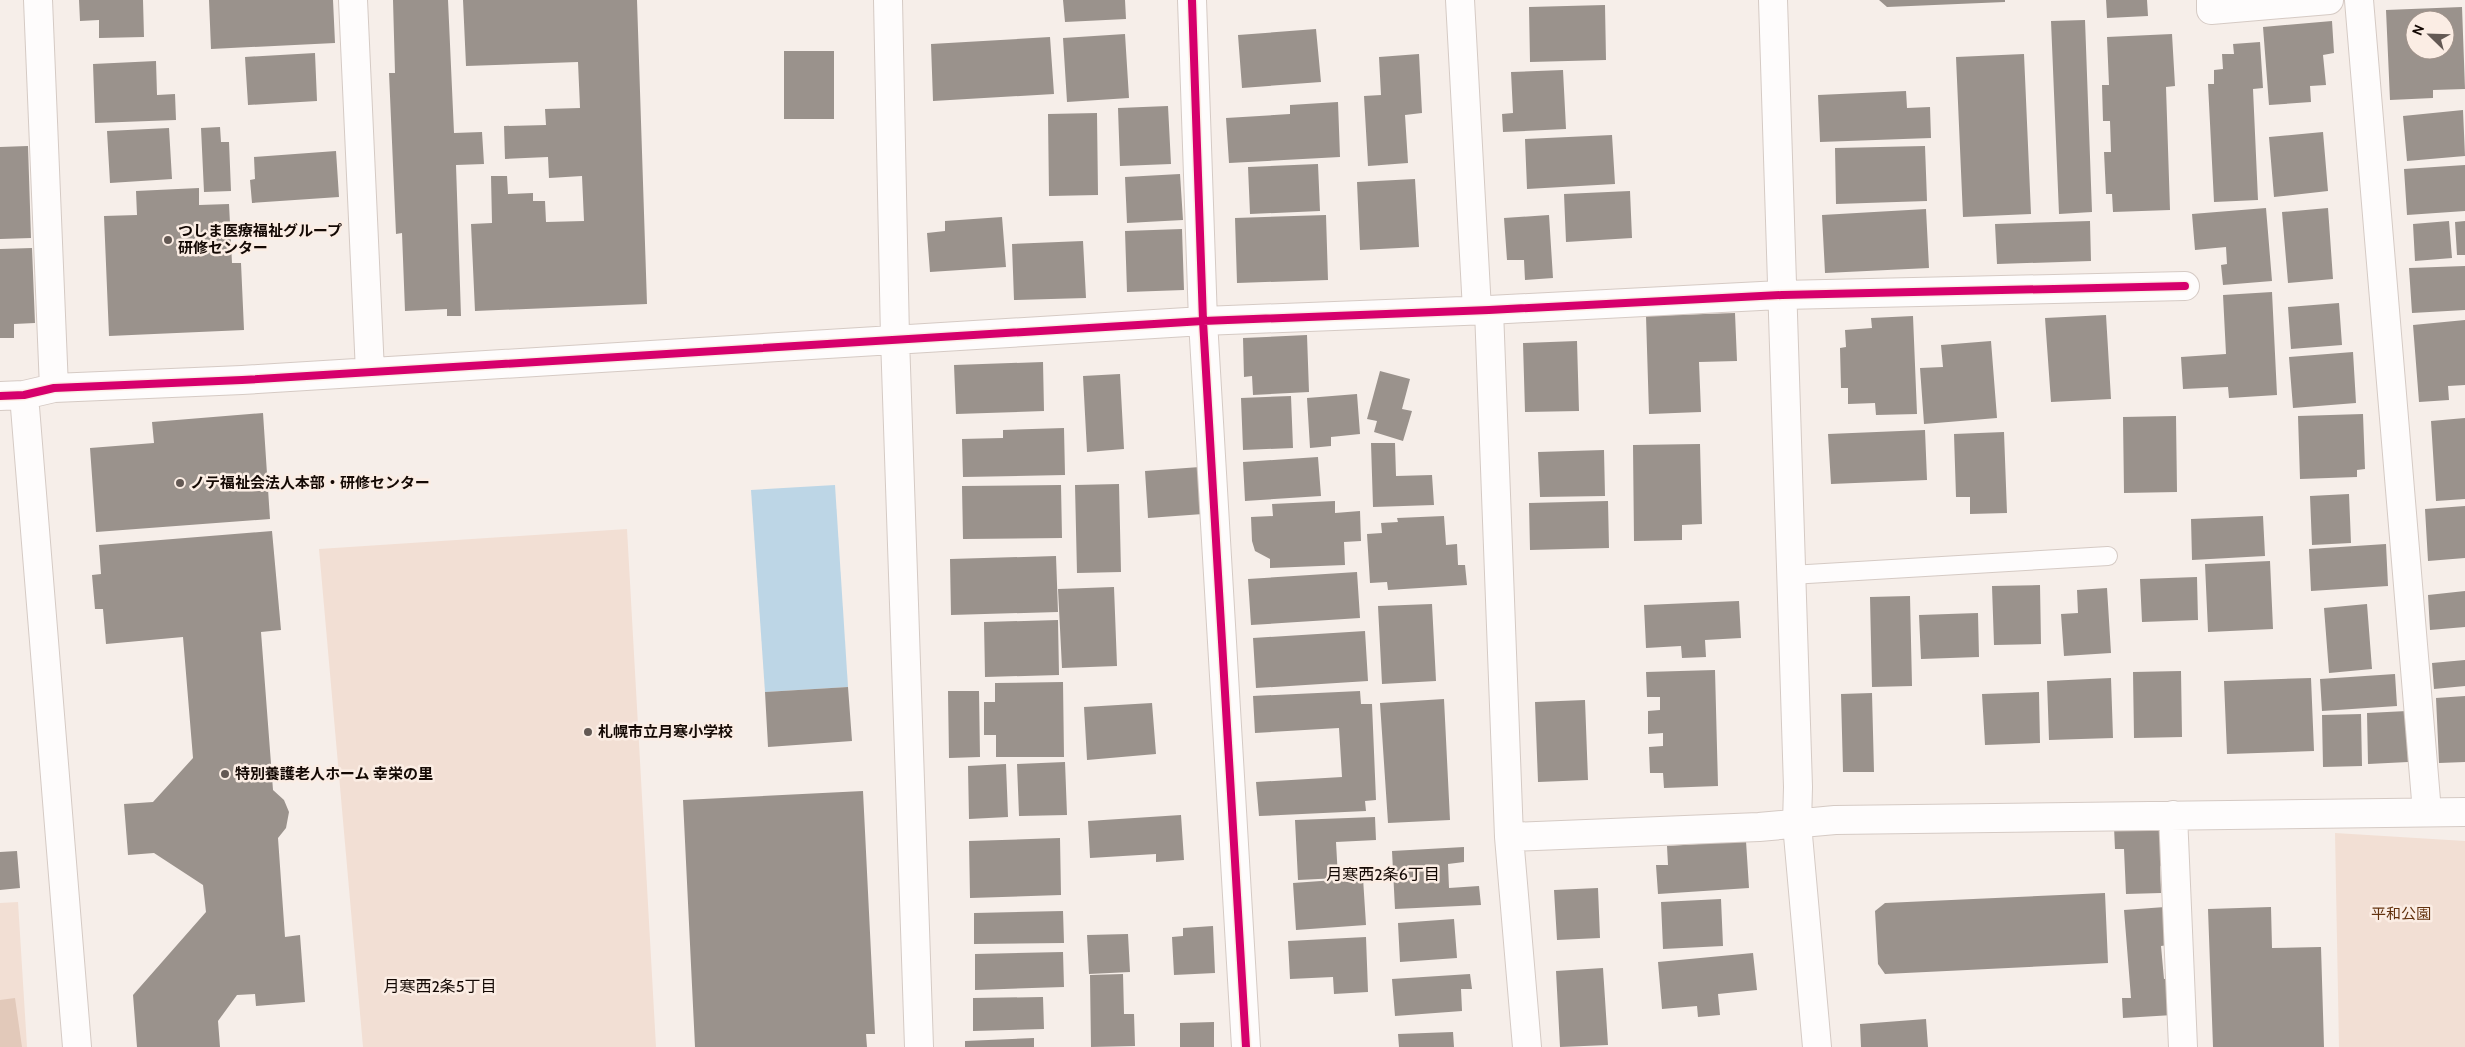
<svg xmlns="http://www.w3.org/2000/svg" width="2465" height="1047" font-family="Cabin,'Noto Sans JP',sans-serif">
  <rect width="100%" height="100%" fill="#f6eee9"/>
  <!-- green -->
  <path fill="#f2dfd4" d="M 627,529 L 656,1047 L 363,1047 L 319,549 Z
    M 2335,833 L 2465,841 L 2465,1047 L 2339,1047 Z
    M 18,902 L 27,1047 L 0,1047 L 0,903 Z"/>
  <!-- forest -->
  <path fill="#e2c9ba" d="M 15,998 L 22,1047 L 0,1047 L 0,1000 Z"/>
  <!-- water -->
  <path fill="#bdd6e6" d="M 835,485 L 848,687 L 765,692 L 751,490 Z"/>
  <!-- building -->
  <path fill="#9a928c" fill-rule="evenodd" d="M 79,0 L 143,0 L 144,37 L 99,38 L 99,20 L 80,21 Z
    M 209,0 L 333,0 L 335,43 L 211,49 Z
    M 393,0 L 448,0 L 454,133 L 482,132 L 484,164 L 456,165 L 461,316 L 447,316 L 447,309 L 405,311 L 402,233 L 396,234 L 389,73 L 395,73 Z
    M 463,0 L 637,0 L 647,304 L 475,311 L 471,224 L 492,223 L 491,176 L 507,176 L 508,194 L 533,193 L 533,201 L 545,201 L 546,222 L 584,221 L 582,176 L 549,178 L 548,157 L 505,159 L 504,126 L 546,125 L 545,109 L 580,108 L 578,62 L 466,66 Z
    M 1063,0 L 1125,0 L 1126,19 L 1065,22 Z
    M 1879,0 L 2005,0 L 2005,2 L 1887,7 Z
    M 2106,0 L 2147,0 L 2148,16 L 2107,18 Z
    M 1605,5 L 1606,60 L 1530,62 L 1529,7 Z
    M 2462,7 L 2465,89 L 2433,90 L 2433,98 L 2390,100 L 2386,10 ZM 2415,20 L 2445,20 L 2445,50 L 2415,50 Z
    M 2085,20 L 2092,212 L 2059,214 L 2051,21 Z
    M 2332,21 L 2334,53 L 2323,55 L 2326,85 L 2310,86 L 2311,102 L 2269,105 L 2263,27 Z
    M 1316,29 L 1321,82 L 1242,88 L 1238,35 Z
    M 1125,34 L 1129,98 L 1067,102 L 1063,38 Z
    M 2172,34 L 2175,86 L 2166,87 L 2170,210 L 2113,212 L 2112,194 L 2106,194 L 2104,152 L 2111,152 L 2110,121 L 2103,121 L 2102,85 L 2109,85 L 2107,37 Z
    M 1050,37 L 1054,94 L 933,101 L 931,44 Z
    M 2260,42 L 2263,88 L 2253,89 L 2258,200 L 2214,202 L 2208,84 L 2214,84 L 2214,70 L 2223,69 L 2222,54 L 2234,54 L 2233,44 Z
    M 784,51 L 834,51 L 834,119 L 784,119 Z
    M 315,53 L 317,101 L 248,105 L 245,57 Z
    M 1419,54 L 1422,113 L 1405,115 L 1408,163 L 1368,166 L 1364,96 L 1381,95 L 1379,57 Z
    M 2024,54 L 2031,214 L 1963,217 L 1956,57 Z
    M 156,61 L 157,95 L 175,94 L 176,120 L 95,123 L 93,64 Z
    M 1563,70 L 1566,129 L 1503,132 L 1502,114 L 1513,113 L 1511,72 Z
    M 1906,91 L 1907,108 L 1930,107 L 1931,138 L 1820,142 L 1818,95 Z
    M 1338,102 L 1340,157 L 1229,163 L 1226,118 L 1290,114 L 1290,105 Z
    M 1168,106 L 1171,164 L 1120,166 L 1118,108 Z
    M 2463,110 L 2465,156 L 2407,161 L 2403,116 Z
    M 1097,113 L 1098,195 L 1049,196 L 1048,114 Z
    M 220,127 L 221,142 L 229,142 L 231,191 L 204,192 L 201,128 Z
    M 169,128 L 172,179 L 110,183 L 107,131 Z
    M 2323,132 L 2328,191 L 2274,197 L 2269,137 Z
    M 1612,135 L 1615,184 L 1527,189 L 1525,139 Z
    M 28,146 L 31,238 L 0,239 L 0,147 Z
    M 1925,146 L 1927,201 L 1836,204 L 1835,148 Z
    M 336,151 L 339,197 L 252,203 L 250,180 L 255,179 L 254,157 Z
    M 1318,164 L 1320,211 L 1250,214 L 1248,167 Z
    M 2465,165 L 2465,211 L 2407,215 L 2404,169 Z
    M 1180,174 L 1183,220 L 1127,223 L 1125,177 Z
    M 1415,179 L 1419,247 L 1360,250 L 1357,182 Z
    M 199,188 L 199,205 L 229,204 L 232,263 L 241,263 L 244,330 L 109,336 L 104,216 L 137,215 L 136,191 Z
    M 1630,191 L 1632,238 L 1566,242 L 1564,194 Z
    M 2266,208 L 2272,281 L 2223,285 L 2221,265 L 2227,264 L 2226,247 L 2195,250 L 2192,214 Z
    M 2328,208 L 2333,279 L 2288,283 L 2282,212 Z
    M 1926,209 L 1929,268 L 1825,273 L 1822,215 Z
    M 1326,215 L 1328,280 L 1237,283 L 1235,218 Z
    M 1549,215 L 1553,278 L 1525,280 L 1524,260 L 1507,260 L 1504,218 Z
    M 1002,217 L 1006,267 L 930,272 L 927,233 L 945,231 L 945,221 Z
    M 2090,221 L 2091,261 L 1997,264 L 1995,224 Z
    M 2449,221 L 2452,258 L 2415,261 L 2413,224 Z
    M 2465,221 L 2465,255 L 2457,255 L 2455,222 Z
    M 1182,229 L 1184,290 L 1127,292 L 1125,231 Z
    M 1083,241 L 1086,298 L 1014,300 L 1012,244 Z
    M 32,248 L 35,323 L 14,324 L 14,338 L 0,338 L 0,249 Z
    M 2465,266 L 2465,310 L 2412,313 L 2409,268 Z
    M 2272,292 L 2277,395 L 2229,398 L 2228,387 L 2183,389 L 2181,357 L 2226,354 L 2223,295 Z
    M 2339,303 L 2342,345 L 2291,349 L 2288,307 Z
    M 1735,313 L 1737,361 L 1699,362 L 1701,412 L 1649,414 L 1646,316 Z
    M 2106,315 L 2111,399 L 2051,402 L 2045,318 Z
    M 1913,316 L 1917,414 L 1876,415 L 1875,403 L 1848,404 L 1848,388 L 1841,388 L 1840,348 L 1846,347 L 1845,330 L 1872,328 L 1871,318 Z
    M 2465,320 L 2465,385 L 2448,386 L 2449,400 L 2419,402 L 2413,325 Z
    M 1307,335 L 1309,392 L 1253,395 L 1252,376 L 1244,377 L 1243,338 Z
    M 1577,341 L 1579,411 L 1525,412 L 1523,343 Z
    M 1991,341 L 1997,418 L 1924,424 L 1920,368 L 1943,367 L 1941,345 Z
    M 2353,352 L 2356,403 L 2293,408 L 2289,357 Z
    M 1043,362 L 1044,411 L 956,414 L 954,365 Z
    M 1380,371 L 1410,379 L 1402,409 L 1412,411 L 1403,441 L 1374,432 L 1377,421 L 1367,419 Z
    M 1120,374 L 1124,449 L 1087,452 L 1083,376 Z
    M 1357,394 L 1360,434 L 1331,437 L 1331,446 L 1310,448 L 1307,398 Z
    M 1291,396 L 1293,448 L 1243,450 L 1241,398 Z
    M 263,413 L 270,519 L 96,532 L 90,448 L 154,443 L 152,422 Z
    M 2363,414 L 2365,469 L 2357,470 L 2357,477 L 2300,479 L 2298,416 Z
    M 2176,416 L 2177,492 L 2124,493 L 2123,417 Z
    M 2465,418 L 2465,499 L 2436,501 L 2431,421 Z
    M 1064,428 L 1065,475 L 963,477 L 962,439 L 1003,438 L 1003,430 Z
    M 1925,430 L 1927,480 L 1831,484 L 1828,434 Z
    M 2004,432 L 2007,513 L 1970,514 L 1970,497 L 1956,497 L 1954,434 Z
    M 1371,443 L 1395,443 L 1396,476 L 1432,475 L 1434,505 L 1373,507 Z
    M 1700,444 L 1702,524 L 1682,525 L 1682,540 L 1634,541 L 1633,445 Z
    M 1604,450 L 1605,496 L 1540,497 L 1538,452 Z
    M 1318,457 L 1321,496 L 1245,501 L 1243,462 Z
    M 1200,467 L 1203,514 L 1148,518 L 1145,471 Z
    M 1119,484 L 1121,572 L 1077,573 L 1075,485 Z
    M 1061,485 L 1062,538 L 963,539 L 962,486 Z
    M 2349,494 L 2351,543 L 2312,545 L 2310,496 Z
    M 1335,501 L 1335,513 L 1360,511 L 1361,541 L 1344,542 L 1345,565 L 1270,568 L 1270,559 L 1255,551 L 1252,541 L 1251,517 L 1273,516 L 1272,504 Z
    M 1608,501 L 1609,548 L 1530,550 L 1529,503 Z
    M 2465,506 L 2465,558 L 2428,561 L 2425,509 Z
    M 1444,516 L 1446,545 L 1457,544 L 1458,565 L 1465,565 L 1467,585 L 1388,590 L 1387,582 L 1370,583 L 1367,534 L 1382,533 L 1381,523 L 1398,522 L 1397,518 Z
    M 2263,516 L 2265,556 L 2192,560 L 2191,519 Z
    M 272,531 L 281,630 L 261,632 L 273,790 L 284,800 L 289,812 L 286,828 L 278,838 L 285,937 L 300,935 L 305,1002 L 256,1006 L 255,994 L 237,995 L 218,1021 L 220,1047 L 137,1047 L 133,995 L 206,912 L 203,885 L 154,853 L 128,855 L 124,804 L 153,802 L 193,758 L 183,637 L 106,644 L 103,609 L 95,609 L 92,575 L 101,574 L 99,545 Z
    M 2386,544 L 2388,586 L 2311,591 L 2309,549 Z
    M 1056,556 L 1058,612 L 951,615 L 950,559 Z
    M 2270,561 L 2273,629 L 2208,632 L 2205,564 Z
    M 1357,572 L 1360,618 L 1251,625 L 1248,579 Z
    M 2197,577 L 2198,620 L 2142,622 L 2140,579 Z
    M 2040,585 L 2041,644 L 1994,645 L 1992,586 Z
    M 1114,587 L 1117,666 L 1062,668 L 1058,589 Z
    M 2107,588 L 2111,653 L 2064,656 L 2061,614 L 2078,613 L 2077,590 Z
    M 2465,591 L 2465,627 L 2430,630 L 2428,595 Z
    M 1910,596 L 1912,686 L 1872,687 L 1870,597 Z
    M 1739,601 L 1741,638 L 1705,640 L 1706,657 L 1682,658 L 1681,646 L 1646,648 L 1644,605 Z
    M 1432,604 L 1436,681 L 1382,684 L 1378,606 Z
    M 2367,604 L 2372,669 L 2329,673 L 2324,608 Z
    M 1978,613 L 1979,657 L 1921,659 L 1919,615 Z
    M 1058,620 L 1059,675 L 985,677 L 984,622 Z
    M 1365,631 L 1368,681 L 1256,688 L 1253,638 Z
    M 2465,660 L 2465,686 L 2434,689 L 2432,663 Z
    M 1715,670 L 1718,786 L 1664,788 L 1663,773 L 1650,773 L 1649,747 L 1663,746 L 1663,733 L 1648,734 L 1648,711 L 1660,710 L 1660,697 L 1647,697 L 1646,672 Z
    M 2181,671 L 2182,737 L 2134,738 L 2133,672 Z
    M 2395,674 L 2397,706 L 2322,711 L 2320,679 Z
    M 2111,678 L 2113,738 L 2049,740 L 2047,681 Z
    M 2311,678 L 2314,751 L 2227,754 L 2224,681 Z
    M 1063,682 L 1064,757 L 996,757 L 996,735 L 984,735 L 984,702 L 995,702 L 995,683 Z
    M 848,687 L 852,741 L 768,747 L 765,692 Z
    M 948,691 L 979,691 L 980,757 L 949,758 Z
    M 1360,691 L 1361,704 L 1372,704 L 1376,800 L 1365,801 L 1366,811 L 1259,816 L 1256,782 L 1342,777 L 1339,728 L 1255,733 L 1253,696 Z
    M 2039,692 L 2040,743 L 1985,745 L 1982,694 Z
    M 1872,693 L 1874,772 L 1843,772 L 1841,694 Z
    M 2465,696 L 2465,762 L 2439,763 L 2436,698 Z
    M 1444,699 L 1450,820 L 1388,823 L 1380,703 Z
    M 1585,700 L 1588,780 L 1538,782 L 1535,702 Z
    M 1152,703 L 1156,754 L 1087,760 L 1084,707 Z
    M 2407,711 L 2408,762 L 2368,764 L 2367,713 Z
    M 2361,714 L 2362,766 L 2323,767 L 2322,715 Z
    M 1065,762 L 1067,815 L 1019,816 L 1017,764 Z
    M 1006,764 L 1008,817 L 969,819 L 968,766 Z
    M 863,791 L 875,1034 L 866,1034 L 867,1047 L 695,1047 L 683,800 Z
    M 1181,815 L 1184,860 L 1156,862 L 1156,854 L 1090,858 L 1088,821 Z
    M 1375,817 L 1376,840 L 1336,842 L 1338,878 L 1298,880 L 1295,820 Z
    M 2163,824 L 2165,865 L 2160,866 L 2161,893 L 2126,894 L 2124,849 L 2115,849 L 2114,827 Z
    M 1060,838 L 1061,895 L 970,898 L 969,841 Z
    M 1746,841 L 1749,888 L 1658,894 L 1656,865 L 1668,865 L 1667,846 Z
    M 1464,847 L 1464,862 L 1448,864 L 1449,888 L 1479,886 L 1481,905 L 1395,909 L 1392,851 Z
    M 17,851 L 20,888 L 0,890 L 0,852 Z
    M 1363,878 L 1366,925 L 1296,930 L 1293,883 Z
    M 1598,888 L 1600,938 L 1557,940 L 1554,890 Z
    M 2105,893 L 2108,963 L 1885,974 L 1878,964 L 1875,911 L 1885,903 Z
    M 1721,899 L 1723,946 L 1663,949 L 1661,902 Z
    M 2165,907 L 2168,945 L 2161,946 L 2164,979 L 2170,978 L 2173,1015 L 2123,1018 L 2122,998 L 2131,998 L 2124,910 Z
    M 2271,907 L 2272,948 L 2321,947 L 2324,1047 L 2213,1047 L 2208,909 Z
    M 1063,911 L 1064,943 L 974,944 L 974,913 Z
    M 1454,919 L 1457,958 L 1400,962 L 1398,923 Z
    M 1213,926 L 1215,973 L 1174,975 L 1172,937 L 1183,936 L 1183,928 Z
    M 1128,934 L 1130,972 L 1089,974 L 1087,935 Z
    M 1366,937 L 1368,992 L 1334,994 L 1333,977 L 1290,979 L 1288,941 Z
    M 1063,952 L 1064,987 L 975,990 L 975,954 Z
    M 1753,953 L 1757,990 L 1718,994 L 1720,1015 L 1698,1017 L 1697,1006 L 1662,1009 L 1658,962 Z
    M 1603,968 L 1608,1045 L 1560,1047 L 1556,971 Z
    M 1123,974 L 1124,1014 L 1134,1014 L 1135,1046 L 1091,1047 L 1090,975 Z
    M 1470,974 L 1472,989 L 1461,989 L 1462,1011 L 1395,1016 L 1392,979 Z
    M 1043,997 L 1044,1029 L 973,1031 L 973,998 Z
    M 1926,1019 L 1928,1047 L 1861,1047 L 1860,1024 Z
    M 1214,1022 L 1214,1047 L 1180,1047 L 1180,1023 Z
    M 1453,1032 L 1454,1047 L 1399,1047 L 1398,1034 Z
    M 1034,1038 L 1034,1047 L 965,1047 L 965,1041 Z"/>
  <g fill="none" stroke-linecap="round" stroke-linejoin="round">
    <!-- lane casing -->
    <g stroke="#d5cac4" stroke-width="20">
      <path id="lane" d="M 1791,575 L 2108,556"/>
    </g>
    <!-- street casing -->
    <g stroke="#d5cac4" stroke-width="30">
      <path id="street" d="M 38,0 L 54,388
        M 353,0 L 370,372
        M 888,0 L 895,338 L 919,1047
        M 1192,0 L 1203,321 L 1246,1047
        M 1460,0 L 1477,310
        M 1773,0 L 1798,787 L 1797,824 L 1817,1047
        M 2211,0 L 2211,10 L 2329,0
        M 2359,0 L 2427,812
        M 1489,310 L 1509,837 L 1527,1047
        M 24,395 L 77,1047
        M 0,396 L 24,395 L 54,388 L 242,380 L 1203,321 L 1489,310 L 1782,295 L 2185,286
        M 2173,815 L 2183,1047
        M 1509,837 L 1759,827 L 1835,820 L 2465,812"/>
    </g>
    <!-- lane -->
    <use href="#lane" stroke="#fefcfc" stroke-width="18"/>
    <!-- street -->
    <use href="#street" stroke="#fefcfc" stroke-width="28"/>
    <!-- cycleway casing -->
    <g stroke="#fbede4" stroke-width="11">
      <path id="cycleway" d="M 1192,0 L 1203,321 L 1246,1047
        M 0,396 L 24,395 L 54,388 L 242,380 L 1203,321 L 1489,310 L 1782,295 L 2185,286"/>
    </g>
    <!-- cycleway -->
    <use href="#cycleway" stroke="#d6006c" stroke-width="8"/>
  </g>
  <!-- markers -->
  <g fill="#635954" stroke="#fbede4" stroke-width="2">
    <circle cx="168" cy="240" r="5"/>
    <circle cx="180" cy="483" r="5"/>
    <circle cx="588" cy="732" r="5"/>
    <circle cx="225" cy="774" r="5"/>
  </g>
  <g text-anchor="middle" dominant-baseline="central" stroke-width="5" stroke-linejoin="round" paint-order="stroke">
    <!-- poi labels -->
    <g font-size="15" font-weight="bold" fill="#140904" stroke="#fbede4" text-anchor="start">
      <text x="178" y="231">つしま医療福祉グループ<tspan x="178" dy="17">研修センター</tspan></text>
      <text x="190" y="483">ノテ福祉会法人本部・研修センター</text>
      <text x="598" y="732">札幌市立月寒小学校</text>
      <text x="235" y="774">特別養護老人ホーム 幸栄の里</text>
    </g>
    <!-- park labels -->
    <g font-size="15" fill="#63320e" stroke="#fbede4">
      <text x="2401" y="914">平和公園</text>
    </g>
    <!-- neighbourhood labels -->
    <g font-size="16" fill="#140904" stroke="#fbede4">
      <text x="1383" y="874">月寒西2条6丁目</text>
      <text x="440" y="986">月寒西2条5丁目</text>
    </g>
  </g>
  <!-- north arrow -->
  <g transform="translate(2430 35) rotate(293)"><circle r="24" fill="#fbede4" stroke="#9f928a"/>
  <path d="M0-4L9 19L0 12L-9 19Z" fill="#635954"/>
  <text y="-8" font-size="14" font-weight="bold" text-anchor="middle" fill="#140904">N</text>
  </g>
</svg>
